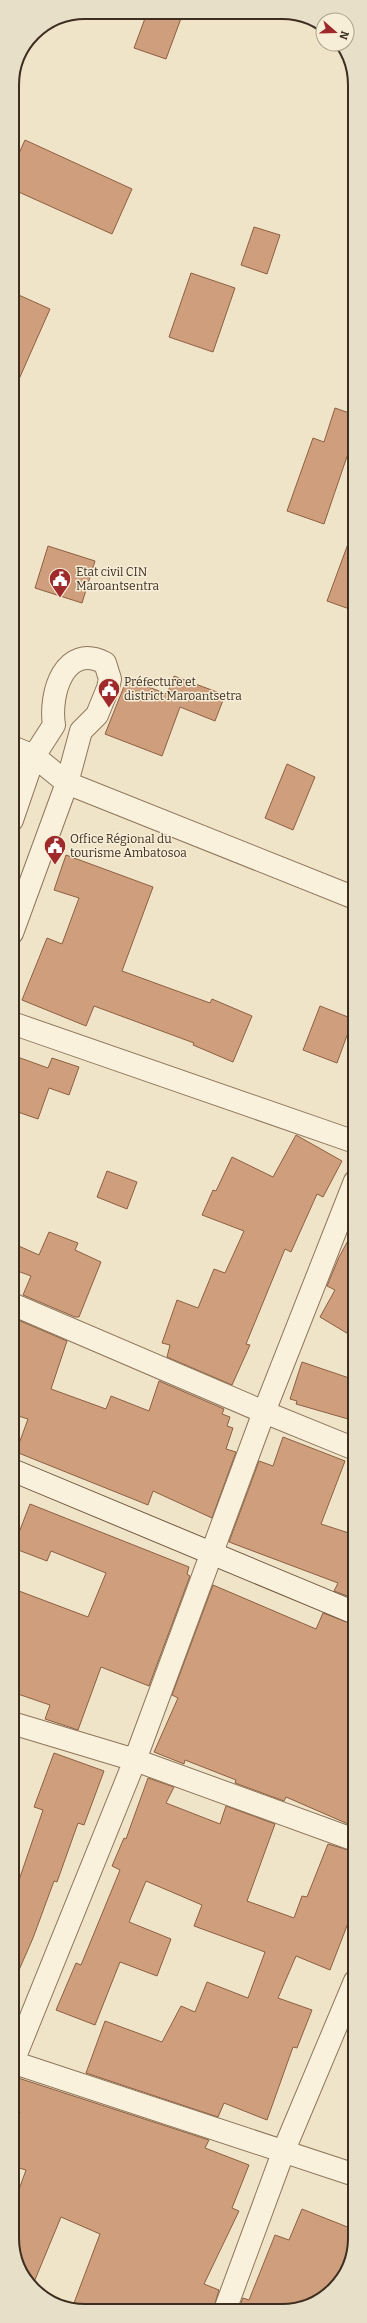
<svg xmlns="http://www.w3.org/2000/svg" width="367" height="2323" font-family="Bitter,serif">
  <rect width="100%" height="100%" fill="#f0e4c8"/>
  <!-- building -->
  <path fill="#cf9f7d" stroke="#8d5f41" d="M 147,13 L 183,13 L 166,59 L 134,48 Z
    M 25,140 L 132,189 L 112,234 L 12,189 L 12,169 Z
    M 254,227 L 280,235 L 267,274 L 241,265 Z
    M 191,273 L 235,288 L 213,352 L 169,337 Z
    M 12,292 L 50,309 L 12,395 Z
    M 335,408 L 355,415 L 355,433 L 324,524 L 287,511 L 313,438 L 324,442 Z
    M 352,533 L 355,534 L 355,611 L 327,601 Z
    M 48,546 L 95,561 L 82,603 L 35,588 Z
    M 174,676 L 225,695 L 215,721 L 180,707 L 162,756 L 105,734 L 127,679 L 167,694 Z
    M 287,764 L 315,777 L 293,830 L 265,818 Z
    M 66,855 L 153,887 L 122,971 L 210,1003 L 212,999 L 252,1016 L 233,1062 L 193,1045 L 194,1043 L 94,1006 L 86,1026 L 22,1000 L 47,938 L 62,944 L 79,898 L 54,890 Z
    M 320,1006 L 353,1019 L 337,1063 L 303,1050 Z
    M 12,1055 L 48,1068 L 52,1058 L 79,1067 L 69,1095 L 49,1088 L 38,1119 L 12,1110 Z
    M 296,1135 L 342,1161 L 323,1197 L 317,1194 L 291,1252 L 285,1249 L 246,1344 L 250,1345 L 232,1385 L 167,1357 L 170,1345 L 162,1343 L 177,1300 L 198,1308 L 214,1269 L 225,1273 L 244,1231 L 202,1215 L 213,1190 L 216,1191 L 232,1157 L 273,1177 Z
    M 107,1171 L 137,1182 L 127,1209 L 97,1197 Z
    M 355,1228 L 355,1338 L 320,1317 L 335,1290 L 327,1286 L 339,1257 Z
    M 49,1232 L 78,1243 L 75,1250 L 101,1262 L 79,1317 L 75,1317 L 23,1295 L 31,1276 L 12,1269 L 12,1243 L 39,1255 Z
    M 18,1320 L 67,1341 L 51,1389 L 106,1409 L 111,1396 L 149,1411 L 159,1381 L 224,1409 L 222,1414 L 230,1417 L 227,1426 L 233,1428 L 226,1449 L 236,1452 L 212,1518 L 153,1491 L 148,1505 L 16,1452 L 28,1419 L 12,1414 L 12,1338 Z
    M 302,1362 L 355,1380 L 355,1421 L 296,1404 L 297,1401 L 290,1399 Z
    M 283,1437 L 345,1461 L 321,1524 L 355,1535 L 355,1599 L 334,1591 L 338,1583 L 229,1542 L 259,1461 L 273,1466 Z
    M 30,1504 L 189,1567 L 187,1574 L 190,1576 L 149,1686 L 101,1667 L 78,1730 L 45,1719 L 50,1705 L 12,1692 L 12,1611 L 19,1591 L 88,1617 L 106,1573 L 51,1551 L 47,1561 L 13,1548 Z
    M 213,1585 L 316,1629 L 323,1613 L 355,1625 L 355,1827 L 286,1797 L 284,1801 L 235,1783 L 236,1780 L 185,1760 L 184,1764 L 154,1752 L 178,1698 L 172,1695 Z
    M 54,1753 L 104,1771 L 84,1825 L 78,1823 L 57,1882 L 54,1881 L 33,1938 L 12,1986 L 12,1881 L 18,1883 L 43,1810 L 34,1807 Z
    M 148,1778 L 174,1787 L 166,1803 L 220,1824 L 226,1806 L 275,1824 L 247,1901 L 294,1918 L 302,1896 L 307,1897 L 328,1844 L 355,1852 L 355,1905 L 330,1970 L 296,1956 L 278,1998 L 312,2010 L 297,2048 L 293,2047 L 267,2120 L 224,2103 L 218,2117 L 86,2073 L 105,2021 L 162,2042 L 181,2006 L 195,2012 L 207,1982 L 248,1998 L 265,1952 L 194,1926 L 202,1905 L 146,1881 L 129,1922 L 171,1939 L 157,1976 L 120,1962 L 95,2025 L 56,2010 L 76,1963 L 81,1965 L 120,1870 L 112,1866 L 124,1838 L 126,1839 Z
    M 12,2076 L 209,2140 L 205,2148 L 249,2165 L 232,2208 L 239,2211 L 204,2284 L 219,2290 L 213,2310 L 88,2309 L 74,2303 L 100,2234 L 61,2217 L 32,2287 L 30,2286 L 12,2243 L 12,2209 L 26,2170 L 12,2166 L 12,2139 L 20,2112 L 12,2111 Z
    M 302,2209 L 355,2230 L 355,2238 L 337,2286 L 315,2303 L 287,2311 L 238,2310 L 243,2298 L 249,2300 L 275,2235 L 289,2240 Z"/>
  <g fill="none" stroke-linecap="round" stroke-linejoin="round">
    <!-- minor casing -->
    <g stroke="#8d765c" stroke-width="24">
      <path id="minor" d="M 12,747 L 34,756 L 67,783 L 355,898
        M 12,820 L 34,756 L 54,725 C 49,693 65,642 105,663 L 110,679 L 108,688 L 97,715 L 81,731 L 67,783 L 12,933
        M 12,1023 L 355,1142
        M 12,1304 L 264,1412 L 355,1449
        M 12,1723 L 135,1760 L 355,1840
        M 12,2062 L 355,2175
        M 12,2064 L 135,1760 L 264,1412 L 355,1181
        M 225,2310 L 284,2150 L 355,1981"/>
    </g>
    <!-- secondary casing -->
    <g stroke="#6f573f" stroke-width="24">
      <path id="secondary" d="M 12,1470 L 355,1613"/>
    </g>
    <!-- minor -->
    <use href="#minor" stroke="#faf1dc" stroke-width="22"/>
    <!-- secondary -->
    <use href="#secondary" stroke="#faf1dc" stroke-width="22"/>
  </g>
  <!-- icons -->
  <defs>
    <g id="civic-pin" transform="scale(1.15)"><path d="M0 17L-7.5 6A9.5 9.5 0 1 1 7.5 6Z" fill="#9e2a2b" stroke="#f7eed8"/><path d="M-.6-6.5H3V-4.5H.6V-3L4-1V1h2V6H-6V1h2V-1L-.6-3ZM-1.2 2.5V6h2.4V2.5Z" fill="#fff"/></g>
  </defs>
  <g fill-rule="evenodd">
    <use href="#civic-pin" x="60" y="579"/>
    <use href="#civic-pin" x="109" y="689"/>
    <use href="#civic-pin" x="55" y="846"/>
  </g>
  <g text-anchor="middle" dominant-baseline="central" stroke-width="3" stroke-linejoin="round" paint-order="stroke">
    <!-- poi labels -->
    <g font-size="12" fill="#3d2e20" stroke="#f7eed8" text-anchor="start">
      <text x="76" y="572">Etat civil CIN<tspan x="76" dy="14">Maroantsentra</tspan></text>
      <text x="124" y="682">Préfecture et<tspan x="124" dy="14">district Maroantsetra</tspan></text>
      <text x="70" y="839">Office Régional du<tspan x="70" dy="14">tourisme Ambatosoa</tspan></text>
    </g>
  </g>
  <!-- crop -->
  <path d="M0 0H367V2323H0ZM85 19H282A66 66 0 0 1 348 85V2238A66 66 0 0 1 282 2304H85A66 66 0 0 1 19 2238V85A66 66 0 0 1 85 19Z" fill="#e8dfc9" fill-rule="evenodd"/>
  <path fill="none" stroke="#3d2e20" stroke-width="2" d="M85 19H282A66 66 0 0 1 348 85V2238A66 66 0 0 1 282 2304H85A66 66 0 0 1 19 2238V85A66 66 0 0 1 85 19Z"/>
  <!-- north arrow -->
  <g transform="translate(335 32) rotate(110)"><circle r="19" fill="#f7eed8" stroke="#ada18e"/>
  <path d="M0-3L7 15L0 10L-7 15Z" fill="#9e2a2b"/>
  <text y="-6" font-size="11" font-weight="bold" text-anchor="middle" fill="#3d2e20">N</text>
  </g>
</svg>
